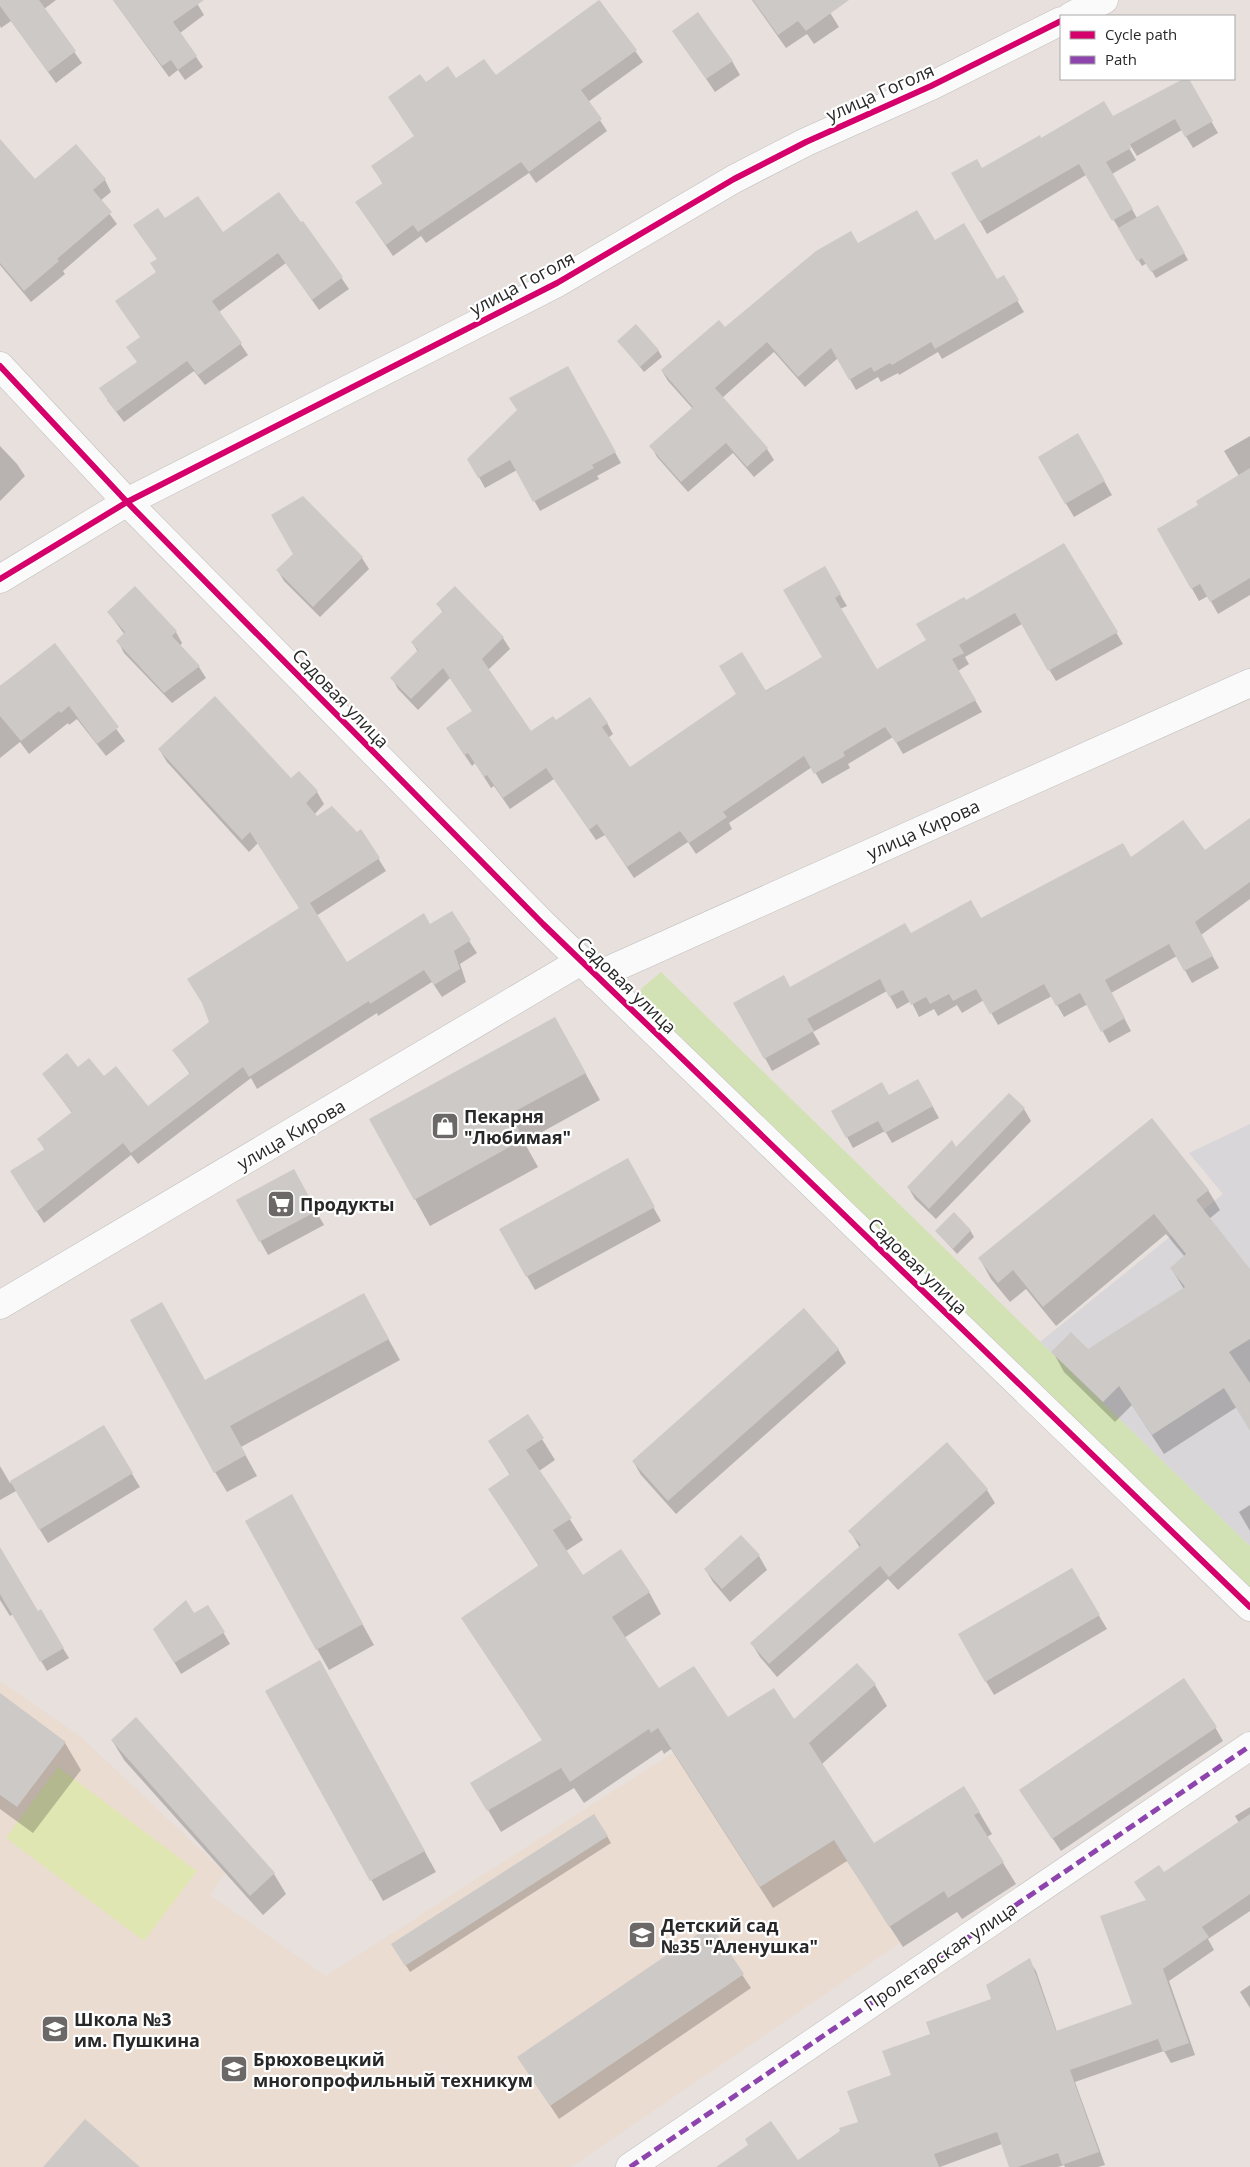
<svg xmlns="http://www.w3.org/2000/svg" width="1250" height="2167" font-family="'Open Sans',sans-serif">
  <rect width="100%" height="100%" fill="#e7e0dd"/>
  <!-- industrial -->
  <path fill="#d9d6d9" d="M 1250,1124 L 1250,1546 L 1040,1342 L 1223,1194 L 1189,1153 Z"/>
  <!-- education -->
  <path fill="#ebdcd1" d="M 0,1681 L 81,1737 L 225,1873 L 210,1895 L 326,1976 L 747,1705 L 900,1943 L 571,2167 L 0,2167 Z"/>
  <!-- green -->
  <path fill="#d3e2b5" d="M 661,972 L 1250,1546 L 1250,1596 L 638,998 L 642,988 Z"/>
  <!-- pitch -->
  <path fill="#e0e6b2" d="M 58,1767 L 197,1871 L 144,1941 L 6,1838 Z"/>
  <!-- shadow -->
  <path fill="#0003" d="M 0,0 L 56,0 L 44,9 L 82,63 L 56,83 L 11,21 L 1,28 L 0,26 Z
    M 113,0 L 195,0 L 204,15 L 180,33 L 203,67 L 185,80 L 178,70 L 169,77 Z
    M 752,0 L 822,0 L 839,27 L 814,44 L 807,34 L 786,48 Z
    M 600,1 L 643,62 L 588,102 L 607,131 L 536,183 L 529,173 L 426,243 L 421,236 L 393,256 L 364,214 L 383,184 L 373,167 L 415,137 L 425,84 L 495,77 Z
    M 674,31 L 732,61 L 740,75 L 715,92 Z
    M 1187,79 L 1218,133 L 1193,148 L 1182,130 L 1137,156 L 1128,142 L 1126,143 L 1136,160 L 1112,174 L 1137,218 L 1157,206 L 1188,260 L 1156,278 L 1147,263 L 1142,266 L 1086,175 L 987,234 L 953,174 L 981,170 L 1041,140 L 1112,118 Z
    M 0,140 L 35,181 L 76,146 L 105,180 L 111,192 L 100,201 L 117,224 L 63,271 L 65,274 L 31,302 L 0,265 Z
    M 165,220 L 223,234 L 303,222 L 349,289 L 319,310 L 286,263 L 219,312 L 248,355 L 205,385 L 194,371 L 124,422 L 107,400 L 138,363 L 141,338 L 157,273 L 158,260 L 134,226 Z
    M 934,242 L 997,280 L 1003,277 L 1024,312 L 942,359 L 938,352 L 899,375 L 898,373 L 881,382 L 878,377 L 856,390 L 838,358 L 805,387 L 774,352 L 722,398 L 767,449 L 774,460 L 754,477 L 733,453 L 688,492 L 657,457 L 651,446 L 693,409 L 668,381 L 662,371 L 857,245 Z
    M 619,341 L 658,350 L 662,357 L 644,372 Z
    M 567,367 L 621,463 L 597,476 L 599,479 L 540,511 L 517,470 L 485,488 L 469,459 Z
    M 1078,435 L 1112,495 L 1074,517 L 1039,458 Z
    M 1250,436 L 1250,595 L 1218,614 L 1208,596 L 1199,601 L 1159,530 L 1200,506 L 1239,476 L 1224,451 Z
    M 0,446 L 17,464 L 25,476 L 0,501 Z
    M 303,498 L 362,558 L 369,569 L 320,617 L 284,581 L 278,571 L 294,554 Z
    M 1064,545 L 1123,644 L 1056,681 L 1022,624 L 965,657 L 969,664 L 958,671 L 982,712 L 903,754 L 893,737 L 848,764 L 850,768 L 822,784 L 812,767 L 729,823 L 732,829 L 696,854 L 688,842 L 634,878 L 605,835 L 596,840 L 554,779 L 510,809 L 494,786 L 491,788 L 475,763 L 472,766 L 447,729 L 473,712 L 450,678 L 418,710 L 398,689 L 392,678 L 418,652 L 412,642 L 443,613 L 438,604 L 503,638 L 510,649 L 488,670 L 531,732 L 556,721 L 607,723 L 613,734 L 608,738 L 630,769 L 824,657 L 824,568 L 847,606 L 840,609 L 876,671 L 928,641 L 965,602 Z
    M 108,612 L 176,632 L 182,643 L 180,646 L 199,667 L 206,678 L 172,703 L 124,653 L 118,641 L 125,635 Z
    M 55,645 L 125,741 L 106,756 L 77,719 L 69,725 L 68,723 L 29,754 L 20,742 L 0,758 L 0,686 Z
    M 159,749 L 291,779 L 317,792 L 324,804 L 314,815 L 378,858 L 386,871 L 316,916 L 347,964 L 430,926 L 451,913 L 477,953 L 460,964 L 466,982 L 442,997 L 432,982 L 378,1016 L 377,1013 L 257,1089 L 251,1078 L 138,1164 L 131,1155 L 44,1223 L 19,1184 L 45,1150 L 38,1139 L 72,1113 L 43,1074 L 77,1068 L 103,1078 L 147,1108 L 190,1074 L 174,1051 L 210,1022 L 300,909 L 258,843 L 249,852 L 167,762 Z
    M 1250,819 L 1250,899 L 1201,935 L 1219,968 L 1192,983 L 1177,956 L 1111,993 L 1131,1031 L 1109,1043 L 1088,1004 L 1064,1017 L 1052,996 L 998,1025 L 984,1000 L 962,1013 L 957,1005 L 938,1016 L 934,1009 L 919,1017 L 911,1001 L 897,1009 L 887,991 L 813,1032 L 820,1044 L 772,1071 L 735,1003 L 790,988 L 910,935 L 980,920 L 1131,858 L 1204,852 Z
    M 570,1045 L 600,1100 L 524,1142 L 538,1167 L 430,1226 L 415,1199 Z
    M 918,1080 L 939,1118 L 892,1143 L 885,1131 L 853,1148 L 833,1111 L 889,1097 Z
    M 1009,1094 L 1024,1109 L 1031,1121 L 936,1219 L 915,1199 L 908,1187 L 956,1149 Z
    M 627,1160 L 661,1221 L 535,1290 L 500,1229 Z
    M 293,1170 L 324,1225 L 268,1255 L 238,1201 Z
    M 1208,1190 L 1220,1210 L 1209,1219 L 1250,1271 L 1250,1428 L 1237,1407 L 1164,1454 L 1132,1405 L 1115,1422 L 1064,1372 L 1053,1352 L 1088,1350 L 1184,1289 L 1171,1268 L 1185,1257 L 1166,1234 L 1056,1326 L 1026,1289 L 1010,1302 L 991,1279 L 980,1259 Z
    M 970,1230 L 974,1237 L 957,1254 L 937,1232 Z
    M 374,1313 L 400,1360 L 241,1447 L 257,1476 L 227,1492 L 215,1472 L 205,1382 Z
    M 838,1349 L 846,1363 L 676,1514 L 641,1475 L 633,1461 Z
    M 527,1415 L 555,1460 L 539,1471 L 583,1540 L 566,1551 L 583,1576 L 649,1592 L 661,1614 L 624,1638 L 659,1690 L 728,1719 L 794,1721 L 875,1685 L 887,1706 L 822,1764 L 873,1845 L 979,1812 L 992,1834 L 987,1837 L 1016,1884 L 962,1919 L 957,1912 L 903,1947 L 847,1861 L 773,1908 L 671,1749 L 664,1754 L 662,1750 L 584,1803 L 574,1788 L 501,1832 L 472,1783 L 543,1741 L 463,1618 L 539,1566 L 489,1489 L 510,1475 L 489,1441 Z
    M 103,1426 L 140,1487 L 48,1543 L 16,1491 L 0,1500 L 0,1466 L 10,1483 Z
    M 947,1444 L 987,1490 L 995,1503 L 898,1590 L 888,1579 L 777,1677 L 760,1657 L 752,1644 L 860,1548 L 850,1531 Z
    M 1250,1505 L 1250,1531 L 1239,1512 Z
    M 303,1517 L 374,1645 L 329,1670 L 317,1649 Z
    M 759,1556 L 767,1570 L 730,1602 L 713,1582 L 705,1569 Z
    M 0,1566 L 38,1612 L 40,1611 L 69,1658 L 47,1671 L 13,1614 L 10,1616 L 0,1600 Z
    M 1071,1569 L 1107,1629 L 994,1695 L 959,1635 Z
    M 208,1606 L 230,1644 L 181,1674 L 155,1629 L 193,1615 Z
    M 331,1682 L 436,1872 L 383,1901 L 267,1691 Z
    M 0,1694 L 65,1743 L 81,1770 L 33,1833 L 0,1809 Z
    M 1215,1727 L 1223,1741 L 1061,1851 L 1020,1790 Z
    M 112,1740 L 274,1874 L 286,1894 L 263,1915 L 124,1760 Z
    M 1250,1807 L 1250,1911 L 1208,1939 L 1214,1950 L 1169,1981 L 1195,2055 L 1171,2063 L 1164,2051 L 1075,2082 L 1105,2165 L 1098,2167 L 1065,2167 L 1064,2165 L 1058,2167 L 1011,2167 L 1002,2144 L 940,2167 L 719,2167 L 798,2162 L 859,2123 L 893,2076 L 932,2035 L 993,2000 L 1029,1960 L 1036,1971 L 1057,2032 L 1133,2005 L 1147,1901 L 1164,1874 L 1239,1823 L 1235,1816 Z
    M 607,1836 L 611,1843 L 410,1972 L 393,1945 Z
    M 710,1927 L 751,1988 L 559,2119 L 518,2057 Z
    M 1250,1985 L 1250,2008 L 1240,1992 Z"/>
  <!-- building -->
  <path fill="#cdc9c6" d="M 0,0 L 39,0 L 76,51 L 48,72 L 0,6 Z
    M 113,0 L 204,0 L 173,22 L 197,56 L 178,70 L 171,60 L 162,66 Z
    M 599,0 L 637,50 L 581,90 L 602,119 L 529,172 L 521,162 L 418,232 L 413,225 L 386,245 L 355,202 L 383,183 L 371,166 L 414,136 L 388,97 L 420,74 L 426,82 L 448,66 L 456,78 L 484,59 L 496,75 Z
    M 753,0 L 849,0 L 806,31 L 798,21 L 778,35 Z
    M 698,12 L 733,61 L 706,79 L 672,31 Z
    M 1183,79 L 1189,79 L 1213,121 L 1185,137 L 1175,119 L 1129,145 L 1131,148 L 1106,162 L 1133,209 L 1112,221 L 1079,164 L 979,222 L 951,173 L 977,159 L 982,168 L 1040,135 L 1041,138 L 1104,101 L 1113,116 Z
    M 0,139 L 35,179 L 76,144 L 106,179 L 93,190 L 112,212 L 57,259 L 59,261 L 24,291 L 0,263 Z
    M 279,192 L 301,222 L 303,221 L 343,277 L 312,300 L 278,253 L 212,301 L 242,343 L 198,375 L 187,361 L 116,412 L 99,388 L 137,362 L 126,347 L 140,337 L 115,301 L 156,272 L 150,263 L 157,259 L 133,225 L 158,208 L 165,218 L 198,196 L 223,232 Z
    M 1158,205 L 1185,253 L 1151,272 L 1142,258 L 1137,261 L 1118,228 Z
    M 917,210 L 935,240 L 964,223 L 997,279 L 1004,275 L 1019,300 L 935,349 L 931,342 L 892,365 L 890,363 L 874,372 L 871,367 L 849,380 L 831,348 L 798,377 L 767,342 L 715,388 L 768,448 L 747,467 L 726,443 L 681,482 L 649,446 L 693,407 L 661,370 L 719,320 L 725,327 L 816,251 L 851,231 L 858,243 Z
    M 636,324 L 659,350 L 640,367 L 617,341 Z
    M 568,366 L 616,452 L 592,465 L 594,468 L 533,502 L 510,460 L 478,478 L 467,459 L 517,410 L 509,398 Z
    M 1078,433 L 1105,481 L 1065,504 L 1038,457 Z
    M 1250,468 L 1250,578 L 1210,602 L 1200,584 L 1191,589 L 1157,529 L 1198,505 L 1196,501 Z
    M 303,496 L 363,557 L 313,607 L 276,570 L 293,554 L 271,515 Z
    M 1064,543 L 1118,632 L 1048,671 L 1015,613 L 959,645 L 964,653 L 952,659 L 976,700 L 896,743 L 885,727 L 843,752 L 845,756 L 814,774 L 804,756 L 723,812 L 727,817 L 689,843 L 680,831 L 627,867 L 597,824 L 589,830 L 546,768 L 503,798 L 487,775 L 484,777 L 468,753 L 464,755 L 446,728 L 472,711 L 443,668 L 411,699 L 390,678 L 418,650 L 411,642 L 443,611 L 436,604 L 455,586 L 504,637 L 482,659 L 531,731 L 553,716 L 556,720 L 590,697 L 608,723 L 602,727 L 630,767 L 736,694 L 719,666 L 742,652 L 766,691 L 822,657 L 783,590 L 825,566 L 841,594 L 835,598 L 877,669 L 926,640 L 916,624 L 964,597 L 966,600 Z
    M 135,586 L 177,631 L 172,636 L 200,666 L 164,693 L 116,641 L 125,632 L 107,612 Z
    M 55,643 L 119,727 L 97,744 L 69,706 L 61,713 L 59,711 L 21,741 L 0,716 L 0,686 Z
    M 215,696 L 291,778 L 299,771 L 318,791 L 306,803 L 317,816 L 332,806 L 357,832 L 361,829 L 380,858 L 310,903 L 347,962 L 424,913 L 430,924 L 452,911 L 471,940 L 454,951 L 460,969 L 434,985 L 424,970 L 370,1004 L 369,1001 L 249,1077 L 243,1067 L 131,1153 L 123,1143 L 36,1212 L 10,1171 L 45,1149 L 37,1139 L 72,1112 L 42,1074 L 67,1053 L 78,1067 L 89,1058 L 104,1076 L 116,1066 L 148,1106 L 190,1073 L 172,1050 L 209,1022 L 202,1003 L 187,979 L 299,908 L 250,832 L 242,840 L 158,749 Z
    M 1250,818 L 1250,882 L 1195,922 L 1213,956 L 1184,971 L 1169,944 L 1105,980 L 1125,1018 L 1101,1032 L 1080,993 L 1056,1006 L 1044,984 L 990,1014 L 976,989 L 953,1001 L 949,994 L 930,1004 L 926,997 L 911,1005 L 903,990 L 889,997 L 880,979 L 807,1019 L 814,1031 L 764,1059 L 733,1003 L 784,975 L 790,987 L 905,923 L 911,933 L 971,900 L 981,918 L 1123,843 L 1131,857 L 1183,820 L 1205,850 Z
    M 555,1017 L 586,1073 L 510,1114 L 524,1139 L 414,1200 L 369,1119 Z
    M 918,1079 L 933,1106 L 885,1133 L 878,1121 L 846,1138 L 831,1111 L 882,1082 L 889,1095 Z
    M 1009,1093 L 1025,1108 L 929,1209 L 907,1187 L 952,1140 L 956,1147 Z
    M 1152,1118 L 1209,1190 L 1196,1200 L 1250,1269 L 1250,1339 L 1229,1352 L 1250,1383 L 1250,1431 L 1224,1388 L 1152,1435 L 1119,1386 L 1103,1402 L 1051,1352 L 1071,1332 L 1088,1349 L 1185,1287 L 1170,1268 L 1186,1254 L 1154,1214 L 1043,1307 L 1013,1270 L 998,1283 L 978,1258 Z
    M 628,1158 L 655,1207 L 526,1277 L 499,1229 Z
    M 294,1169 L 317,1211 L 259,1242 L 236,1200 Z
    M 954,1212 L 971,1230 L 953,1249 L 935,1231 Z
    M 364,1293 L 389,1339 L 230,1426 L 246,1455 L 214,1473 L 130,1320 L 162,1302 L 205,1380 Z
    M 804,1308 L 839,1349 L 668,1501 L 632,1461 Z
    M 528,1414 L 544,1438 L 526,1450 L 572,1518 L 553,1530 L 583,1575 L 621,1549 L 650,1592 L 612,1617 L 659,1688 L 694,1666 L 728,1717 L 774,1688 L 794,1719 L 857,1663 L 876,1684 L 809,1743 L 874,1843 L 964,1786 L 980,1812 L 974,1815 L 1004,1862 L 948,1898 L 944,1891 L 889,1927 L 834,1840 L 760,1887 L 658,1728 L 651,1733 L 649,1729 L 570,1782 L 561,1768 L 487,1811 L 470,1783 L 542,1740 L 461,1618 L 539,1565 L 488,1489 L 510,1474 L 488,1441 Z
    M 104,1425 L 133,1473 L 39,1530 L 10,1481 Z
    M 947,1442 L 988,1489 L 889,1577 L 880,1566 L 769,1664 L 750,1643 L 861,1545 L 848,1531 Z
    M 292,1494 L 363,1624 L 316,1650 L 245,1521 Z
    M 741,1535 L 760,1555 L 722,1589 L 704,1569 Z
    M 0,1547 L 38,1611 L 41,1609 L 64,1648 L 40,1662 L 0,1594 Z
    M 1072,1568 L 1100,1615 L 985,1682 L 958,1634 Z
    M 186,1600 L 194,1613 L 208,1605 L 225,1632 L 174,1663 L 153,1629 Z
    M 320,1660 L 425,1851 L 370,1881 L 265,1691 Z
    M 1184,1678 L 1217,1727 L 1052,1839 L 1019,1790 Z
    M 0,1693 L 66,1742 L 17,1807 L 0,1795 Z
    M 136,1717 L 275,1873 L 250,1896 L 111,1740 Z
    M 594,1814 L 608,1836 L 405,1966 L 391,1944 Z
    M 1250,1814 L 1250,1894 L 1202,1927 L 1209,1937 L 1163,1969 L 1189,2043 L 1163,2052 L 1158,2039 L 1070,2070 L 1099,2152 L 1062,2165 L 1058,2153 L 1018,2167 L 1009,2167 L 997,2132 L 934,2154 L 939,2167 L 716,2167 L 748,2145 L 745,2139 L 771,2121 L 798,2160 L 840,2131 L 839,2128 L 858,2122 L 847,2091 L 891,2075 L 882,2051 L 930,2034 L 926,2022 L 991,1999 L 986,1985 L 1030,1958 L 1056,2031 L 1132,2004 L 1100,1916 L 1146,1900 L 1134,1882 L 1159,1865 L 1164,1872 Z
    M 711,1925 L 744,1974 L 550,2106 L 517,2057 Z
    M 85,2119 L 140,2167 L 43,2167 Z"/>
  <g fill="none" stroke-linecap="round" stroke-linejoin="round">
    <!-- minor casing -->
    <g stroke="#c0bfbf" stroke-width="29">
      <path id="minor" d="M 1071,16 L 1104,0
        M 0,366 L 127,502 L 543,924 L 1250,1607
        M 0,579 L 127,502 L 557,283 L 734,179 L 806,142 L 931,86 L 1061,21
        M 596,976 L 1250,683
        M 0,1305 L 581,961
        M 630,2167 L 1250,1746"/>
    </g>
    <!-- minor -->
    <use href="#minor" stroke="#fbfafa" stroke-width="28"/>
    <!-- quiet -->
    <path stroke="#8e44ad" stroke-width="5" stroke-dasharray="10 5" stroke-linecap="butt" d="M 630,2167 L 1250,1746"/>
    <!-- cycleway casing -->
    <g stroke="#fff" stroke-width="9">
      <path id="cycleway" d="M 0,366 L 127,502 L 543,924 L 1250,1607
        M 0,579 L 127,502 L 557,283 L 734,179 L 806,142 L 931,86 L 1061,21"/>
    </g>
    <!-- cycleway -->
    <use href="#cycleway" stroke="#d6006c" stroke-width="6"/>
  </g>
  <!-- icons -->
  <defs>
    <g id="shop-square" transform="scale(1.4375)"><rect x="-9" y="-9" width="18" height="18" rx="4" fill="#6b6867" stroke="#fff"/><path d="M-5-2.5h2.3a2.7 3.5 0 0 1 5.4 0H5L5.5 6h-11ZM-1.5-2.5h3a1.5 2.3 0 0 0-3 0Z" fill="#fff"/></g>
    <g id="supermarket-square" transform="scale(1.4375)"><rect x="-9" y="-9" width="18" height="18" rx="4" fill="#6b6867" stroke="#fff"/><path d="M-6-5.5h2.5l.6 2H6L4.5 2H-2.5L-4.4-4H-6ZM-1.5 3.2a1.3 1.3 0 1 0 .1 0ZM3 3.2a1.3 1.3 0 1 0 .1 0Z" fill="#fff"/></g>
    <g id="school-square" transform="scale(1.4375)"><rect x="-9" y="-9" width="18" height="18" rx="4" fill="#6b6867" stroke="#fff"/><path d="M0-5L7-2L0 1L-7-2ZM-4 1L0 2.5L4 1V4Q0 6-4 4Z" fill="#fff"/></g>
    <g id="university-square" transform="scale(1.4375)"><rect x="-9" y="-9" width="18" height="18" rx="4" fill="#6b6867" stroke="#fff"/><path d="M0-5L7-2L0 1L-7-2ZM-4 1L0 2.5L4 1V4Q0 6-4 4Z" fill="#fff"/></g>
  </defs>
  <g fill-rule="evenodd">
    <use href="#shop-square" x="445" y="1126"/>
    <use href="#supermarket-square" x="281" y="1204"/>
    <use href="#school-square" x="642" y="1935"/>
    <use href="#school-square" x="55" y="2029"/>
    <use href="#university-square" x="234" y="2069"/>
  </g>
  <g text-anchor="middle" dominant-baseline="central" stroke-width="4.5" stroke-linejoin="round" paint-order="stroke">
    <!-- street labels -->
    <g font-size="18" fill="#282828" stroke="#fff">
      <text transform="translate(880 92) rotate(-24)">улица Гоголя</text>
      <text transform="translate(522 283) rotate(-28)">улица Гоголя</text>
      <text transform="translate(341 698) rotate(46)">Садовая улица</text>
      <text transform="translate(923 829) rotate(-24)">улица Кирова</text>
      <text transform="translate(627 985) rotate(44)">Садовая улица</text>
      <text transform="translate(291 1134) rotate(-30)">улица Кирова</text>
      <text transform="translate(918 1266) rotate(44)">Садовая улица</text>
      <text transform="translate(940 1956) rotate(-34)">Пролетарская улица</text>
    </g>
    <!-- poi labels -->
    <g font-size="18" font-weight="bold" fill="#282828" stroke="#fff" text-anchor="start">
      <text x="464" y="1116">Пекарня<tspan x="464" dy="21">"Любимая"</tspan></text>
      <text x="300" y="1204">Продукты</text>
      <text x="661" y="1925">Детский сад<tspan x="661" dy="21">№35 "Аленушка"</tspan></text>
      <text x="74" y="2019">Школа №3<tspan x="74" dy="21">им. Пушкина</tspan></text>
      <text x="253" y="2059">Брюховецкий<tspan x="253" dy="21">многопрофильный техникум</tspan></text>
    </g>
  </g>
  <!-- legend -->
  <rect x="1060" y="15" width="175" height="65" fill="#ffffff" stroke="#a9a9a9"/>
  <rect x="1070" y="31" width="25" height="8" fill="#d6006c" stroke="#a9a9a9"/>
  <text x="1105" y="40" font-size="15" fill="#282828">Cycle path</text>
  <rect x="1070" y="56" width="25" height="8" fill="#8e44ad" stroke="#a9a9a9"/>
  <text x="1105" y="65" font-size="15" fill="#282828">Path</text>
</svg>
